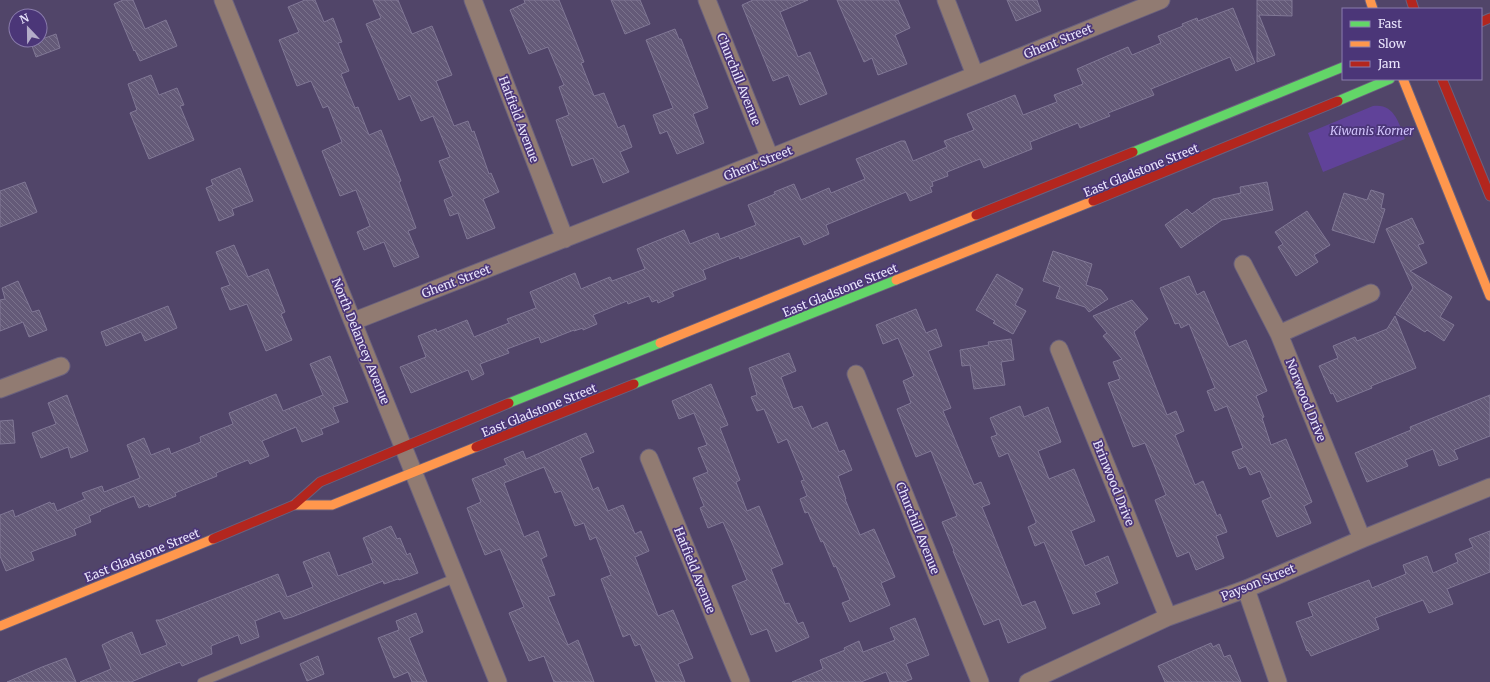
<svg xmlns="http://www.w3.org/2000/svg" width="1490" height="682" font-family="Merriweather,serif">
  <defs>
    <pattern id="building-back-hatch" width="6" height="6" patternUnits="userSpaceOnUse"><rect width="6" height="6" fill="#645a78"/><path d="M-1 5l2 2M0 0l6 6M5-1l2 2" fill="none" stroke="#7a728c"/></pattern>
  </defs>
  <rect width="100%" height="100%" fill="#514569"/>
  <!-- green -->
  <path fill="#604299" d="M 1373,106 C 1394,103 1399,123 1405,139 L 1323,172 L 1308,133 Z"/>
  <!-- building -->
  <path fill="url(#building-back-hatch)" stroke="#817896" d="M 123,0 L 133,0 L 145,29 L 166,20 L 177,46 L 140,61 L 135,50 L 134,51 L 114,4 Z
    M 305,0 L 315,0 L 324,22 L 333,18 L 342,42 L 338,43 L 349,71 L 341,74 L 355,108 L 358,107 L 369,135 L 381,130 L 401,181 L 399,182 L 416,228 L 408,231 L 419,257 L 394,267 L 384,242 L 364,250 L 357,232 L 370,226 L 356,190 L 340,196 L 322,151 L 342,142 L 328,106 L 323,108 L 311,81 L 297,86 L 279,40 L 299,32 L 288,7 Z
    M 373,0 L 398,0 L 412,34 L 432,26 L 452,75 L 436,81 L 454,126 L 468,121 L 472,132 L 474,131 L 489,174 L 491,173 L 499,192 L 483,199 L 495,228 L 467,239 L 458,213 L 450,216 L 444,200 L 453,196 L 439,161 L 450,157 L 433,116 L 421,121 L 410,95 L 399,100 L 366,24 L 381,18 Z
    M 524,0 L 559,0 L 584,62 L 581,63 L 594,96 L 604,93 L 618,128 L 624,125 L 632,147 L 620,152 L 629,172 L 603,183 L 593,158 L 572,166 L 556,120 L 569,115 L 559,87 L 564,85 L 548,47 L 529,54 L 510,10 L 525,3 Z
    M 611,0 L 640,0 L 650,24 L 625,34 Z
    M 753,0 L 808,0 L 780,12 L 798,57 L 810,52 L 827,94 L 800,105 L 788,75 L 773,81 L 742,5 Z
    M 837,0 L 898,0 L 910,28 L 895,35 L 907,64 L 878,75 L 872,58 L 864,62 Z
    M 1007,0 L 1037,0 L 1041,11 L 1016,21 Z
    M 1257,0 L 1292,0 L 1292,16 L 1259,15 L 1275,55 L 1257,62 Z
    M 1233,8 L 1255,63 L 1236,71 L 1230,57 L 1151,89 L 1154,95 L 1108,113 L 1110,116 L 1080,128 L 1078,123 L 1030,142 L 1032,149 L 984,168 L 980,159 L 947,172 L 948,176 L 932,182 L 933,186 L 930,187 L 932,192 L 910,201 L 906,192 L 826,225 L 829,234 L 804,245 L 800,236 L 740,259 L 739,256 L 703,270 L 706,279 L 672,292 L 674,296 L 658,303 L 657,300 L 652,302 L 649,296 L 628,304 L 627,301 L 593,315 L 597,324 L 583,330 L 583,328 L 574,331 L 574,330 L 541,343 L 539,337 L 507,349 L 509,353 L 480,364 L 484,374 L 472,380 L 468,370 L 411,393 L 400,367 L 426,357 L 418,336 L 436,329 L 437,332 L 467,320 L 474,337 L 509,323 L 507,319 L 536,308 L 530,292 L 575,273 L 581,289 L 610,277 L 612,281 L 645,269 L 637,249 L 654,242 L 684,230 L 690,244 L 718,233 L 720,239 L 756,225 L 748,205 L 775,194 L 774,192 L 794,184 L 801,200 L 829,188 L 831,193 L 865,179 L 856,159 L 901,141 L 905,141 L 913,161 L 947,147 L 944,141 L 974,130 L 967,114 L 1015,95 L 1023,115 L 1057,102 L 1054,95 L 1083,84 L 1077,69 L 1128,47 L 1132,55 L 1161,43 L 1158,36 L 1183,26 L 1182,24 L 1197,18 L 1198,21 Z
    M 675,29 L 679,39 L 681,39 L 708,108 L 693,114 L 704,143 L 677,154 L 667,131 L 660,134 L 653,115 L 673,108 L 646,40 Z
    M 56,34 L 60,48 L 36,57 L 31,43 Z
    M 151,75 L 159,95 L 177,88 L 184,105 L 180,106 L 194,140 L 149,159 L 130,113 L 137,110 L 128,84 Z
    M 240,168 L 253,201 L 232,209 L 234,215 L 219,221 L 206,188 L 213,185 L 211,180 Z
    M 25,182 L 37,212 L 0,227 L 0,191 Z
    M 1267,182 L 1273,210 L 1222,220 L 1181,248 L 1165,225 L 1187,209 L 1192,214 L 1213,199 L 1241,193 L 1240,187 Z
    M 1371,190 L 1384,194 L 1381,208 L 1385,209 L 1374,243 L 1332,230 L 1344,193 L 1367,200 Z
    M 1307,211 L 1330,245 L 1314,255 L 1318,262 L 1296,276 L 1278,247 L 1283,244 L 1275,232 Z
    M 1412,218 L 1424,243 L 1418,245 L 1427,263 L 1410,271 L 1452,297 L 1440,317 L 1454,325 L 1444,341 L 1427,330 L 1425,332 L 1396,314 L 1413,288 L 1386,229 Z
    M 234,245 L 248,277 L 268,269 L 285,312 L 281,314 L 292,340 L 266,351 L 247,304 L 230,310 L 221,288 L 230,285 L 216,252 Z
    M 1053,251 L 1092,264 L 1086,285 L 1101,290 L 1108,299 L 1089,312 L 1085,307 L 1056,298 L 1060,287 L 1043,281 Z
    M 997,274 L 1023,289 L 1015,305 L 1026,311 L 1013,334 L 993,323 L 995,321 L 976,310 Z
    M 1189,276 L 1197,295 L 1204,291 L 1229,347 L 1246,340 L 1267,391 L 1256,396 L 1264,417 L 1262,418 L 1271,445 L 1286,439 L 1312,502 L 1304,506 L 1311,523 L 1277,537 L 1262,501 L 1271,497 L 1260,471 L 1250,475 L 1246,466 L 1239,469 L 1232,452 L 1243,448 L 1227,406 L 1215,411 L 1207,391 L 1215,388 L 1189,324 L 1181,328 L 1179,323 L 1175,324 L 1160,288 Z
    M 18,281 L 32,312 L 39,310 L 47,330 L 29,337 L 23,322 L 0,331 L 0,300 L 5,299 L 2,288 Z
    M 1132,300 L 1148,319 L 1134,332 L 1167,415 L 1176,411 L 1184,431 L 1175,435 L 1195,485 L 1203,481 L 1217,516 L 1220,514 L 1227,532 L 1216,536 L 1224,558 L 1196,570 L 1189,552 L 1177,557 L 1155,500 L 1166,495 L 1155,467 L 1145,443 L 1133,447 L 1108,383 L 1120,379 L 1113,362 L 1122,359 L 1103,336 L 1107,333 L 1093,316 Z
    M 168,306 L 177,328 L 145,341 L 141,332 L 106,346 L 101,332 Z
    M 916,309 L 926,333 L 936,329 L 942,346 L 928,351 L 951,408 L 943,411 L 974,485 L 981,482 L 990,504 L 982,507 L 1016,591 L 1022,606 L 1035,601 L 1046,628 L 1008,643 L 999,619 L 984,625 L 953,551 L 954,551 L 942,522 L 957,516 L 931,451 L 916,457 L 897,409 L 911,403 L 903,381 L 914,376 L 898,338 L 883,344 L 876,325 Z
    M 1395,316 L 1416,368 L 1371,386 L 1372,388 L 1337,402 L 1333,393 L 1331,394 L 1319,366 L 1338,358 L 1333,346 L 1355,337 L 1357,341 L 1387,329 Z
    M 1011,339 L 1014,360 L 1001,362 L 1005,385 L 974,389 L 970,365 L 962,366 L 960,350 L 989,345 L 988,342 Z
    M 789,353 L 796,371 L 781,377 L 793,409 L 802,406 L 812,429 L 827,422 L 839,452 L 844,450 L 852,470 L 838,476 L 846,499 L 845,499 L 860,535 L 874,529 L 895,577 L 881,583 L 890,605 L 850,622 L 842,603 L 850,600 L 836,566 L 834,567 L 823,541 L 821,542 L 808,512 L 805,513 L 800,499 L 807,496 L 801,481 L 804,480 L 787,439 L 778,443 L 764,409 L 757,411 L 751,397 L 757,395 L 749,368 Z
    M 330,356 L 348,402 L 333,407 L 339,422 L 321,429 L 323,434 L 302,442 L 296,427 L 262,441 L 269,456 L 250,464 L 248,460 L 216,473 L 217,476 L 175,493 L 176,496 L 149,507 L 148,504 L 139,508 L 134,496 L 100,510 L 101,511 L 89,516 L 91,522 L 74,529 L 76,535 L 31,552 L 34,560 L 6,571 L 0,556 L 0,515 L 13,510 L 15,517 L 50,502 L 51,504 L 54,503 L 57,511 L 85,499 L 82,493 L 102,486 L 104,492 L 140,478 L 127,445 L 144,438 L 151,455 L 169,448 L 171,454 L 201,442 L 200,437 L 233,424 L 229,413 L 276,394 L 283,411 L 323,395 L 310,364 Z
    M 711,384 L 728,425 L 720,428 L 740,480 L 736,482 L 747,511 L 759,506 L 783,564 L 771,569 L 785,604 L 789,603 L 798,624 L 803,622 L 809,637 L 776,652 L 767,629 L 751,635 L 732,586 L 747,580 L 733,545 L 723,522 L 708,528 L 700,508 L 704,506 L 693,478 L 708,472 L 698,448 L 707,445 L 694,413 L 679,419 L 672,401 Z
    M 67,395 L 88,451 L 71,458 L 68,447 L 41,458 L 32,433 L 56,424 L 48,403 Z
    M 1490,395 L 1490,436 L 1454,450 L 1458,459 L 1439,466 L 1433,449 L 1405,460 L 1408,466 L 1367,482 L 1355,453 L 1411,430 L 1410,427 Z
    M 1020,406 L 1024,417 L 1048,407 L 1061,442 L 1038,451 L 1049,479 L 1074,469 L 1095,521 L 1071,531 L 1085,566 L 1108,556 L 1118,583 L 1095,593 L 1100,604 L 1073,614 L 1044,542 L 1035,546 L 1028,527 L 1036,523 L 1036,522 L 1008,453 L 999,457 L 991,437 L 997,435 L 990,418 Z
    M 13,420 L 15,443 L 0,444 L 0,421 Z
    M 586,433 L 594,452 L 580,458 L 593,490 L 598,487 L 608,511 L 623,505 L 635,534 L 641,531 L 649,551 L 635,557 L 658,616 L 673,610 L 693,658 L 678,664 L 685,682 L 656,682 L 640,644 L 635,646 L 630,634 L 623,637 L 601,579 L 611,575 L 596,537 L 590,540 L 584,523 L 575,526 L 561,491 L 555,493 L 544,467 L 504,483 L 524,537 L 538,531 L 547,556 L 541,559 L 555,595 L 548,597 L 568,645 L 578,640 L 594,682 L 554,682 L 544,656 L 529,661 L 509,613 L 524,607 L 510,573 L 500,549 L 485,555 L 477,535 L 467,508 L 481,502 L 472,479 L 507,465 L 504,459 L 523,451 L 526,459 Z
    M 391,526 L 397,539 L 400,538 L 407,555 L 410,553 L 418,573 L 399,580 L 398,579 L 384,584 L 383,581 L 292,617 L 284,619 L 280,611 L 255,621 L 259,637 L 241,644 L 238,635 L 211,646 L 212,654 L 182,666 L 180,662 L 131,682 L 80,682 L 111,669 L 102,645 L 110,641 L 132,632 L 141,655 L 167,645 L 156,620 L 160,620 L 278,574 L 287,597 L 313,587 L 303,562 L 329,552 L 338,576 L 373,563 L 363,538 Z
    M 1490,531 L 1490,572 L 1447,589 L 1453,604 L 1429,613 L 1423,600 L 1375,618 L 1379,629 L 1311,656 L 1308,650 L 1307,651 L 1296,622 L 1313,616 L 1308,603 L 1369,580 L 1372,588 L 1406,574 L 1403,565 L 1427,556 L 1433,573 L 1458,562 L 1455,554 L 1473,547 L 1469,539 Z
    M 416,613 L 423,632 L 409,638 L 427,682 L 412,682 L 408,672 L 394,678 L 378,638 L 399,630 L 396,621 Z
    M 915,618 L 929,655 L 906,664 L 912,679 L 904,682 L 890,682 L 886,672 L 861,682 L 792,682 L 823,669 L 820,660 L 845,650 L 844,648 L 859,641 L 863,652 L 895,640 L 890,628 Z
    M 1211,643 L 1213,647 L 1219,644 L 1224,657 L 1230,655 L 1241,682 L 1165,682 L 1158,666 Z
    M 318,656 L 324,674 L 307,681 L 300,664 Z
    M 66,658 L 76,682 L 7,682 L 42,667 Z"/>
  <g fill="none" stroke-linecap="round" stroke-linejoin="round">
    <!-- lane casing -->
    <g stroke="#6a617e" stroke-width="10">
      <path id="lane" d="M 202,682 L 455,578"/>
    </g>
    <!-- street casing -->
    <g stroke="#6a617e" stroke-width="19">
      <path id="street" d="M 223,0 L 498,682
        M 473,0 L 565,239
        M 707,0 L 770,158
        M 946,0 L 975,75
        M 1243,264 L 1279,334 L 1362,539
        M 354,321 L 770,158 L 1161,0
        M 1279,334 L 1371,293
        M 1059,349 L 1168,617
        M 856,374 L 980,682
        M 0,389 L 61,366
        M 649,458 L 741,682
        M 1246,589 L 1278,682
        M 1028,682 L 1168,617 L 1246,589 L 1362,539 L 1490,487"/>
    </g>
    <!-- fast casing -->
    <g stroke="#6a617e" stroke-width="11">
      <path id="fast" d="M 1338,101 L 1390,79
        M 1133,152 L 1343,67
        M 634,384 L 896,280
        M 509,403 L 660,343"/>
    </g>
    <!-- slow casing -->
    <g stroke="#6a617e" stroke-width="11">
      <path id="slow" d="M 1370,0 L 1373,9
        M 1403,79 L 1490,296
        M 896,280 L 1093,201
        M 660,343 L 976,215
        M 294,505 L 332,505 L 476,447
        M 0,626 L 213,539"/>
    </g>
    <!-- jam casing -->
    <g stroke="#6a617e" stroke-width="11">
      <path id="jam" d="M 1411,0 L 1414,9
        M 1481,22 L 1490,18
        M 1442,79 L 1490,196
        M 1093,201 L 1338,101
        M 976,215 L 1133,152
        M 476,447 L 634,384
        M 213,539 L 294,505 L 320,482 L 509,403"/>
    </g>
    <!-- lane -->
    <use href="#lane" stroke="#917b72" stroke-width="8"/>
    <!-- street -->
    <use href="#street" stroke="#917b72" stroke-width="17"/>
    <!-- fast -->
    <use href="#fast" stroke="#63d668" stroke-width="9"/>
    <!-- slow -->
    <use href="#slow" stroke="#ff974d" stroke-width="9"/>
    <!-- jam -->
    <use href="#jam" stroke="#b3261e" stroke-width="9"/>
  </g>
  <g text-anchor="middle" dominant-baseline="central" stroke-width="3.5" stroke-linejoin="round" paint-order="stroke">
    <!-- street labels -->
    <g font-size="12" fill="#e9e4fc" stroke="#4b3678">
      <text transform="translate(1058 41) rotate(-22)">Ghent Street</text>
      <text transform="translate(739 79) rotate(68)">Churchill Avenue</text>
      <text transform="translate(519 119) rotate(69)">Hatfield Avenue</text>
      <text transform="translate(758 163) rotate(-22)">Ghent Street</text>
      <text transform="translate(1141 170) rotate(-22)">East Gladstone Street</text>
      <text transform="translate(456 281) rotate(-21)">Ghent Street</text>
      <text transform="translate(840 290) rotate(-22)">East Gladstone Street</text>
      <text transform="translate(361 341) rotate(68)">North Delancey Avenue</text>
      <text transform="translate(1306 400) rotate(68)">Norwood Drive</text>
      <text transform="translate(539 410) rotate(-22)">East Gladstone Street</text>
      <text transform="translate(1114 483) rotate(68)">Brinwood Drive</text>
      <text transform="translate(918 528) rotate(68)">Churchill Avenue</text>
      <text transform="translate(142 555) rotate(-22)">East Gladstone Street</text>
      <text transform="translate(695 570) rotate(68)">Hatfield Avenue</text>
      <text transform="translate(1258 582) rotate(-22)">Payson Street</text>
    </g>
    <!-- park labels -->
    <g font-size="12" font-style="italic" fill="#d0c2fb" stroke="#4b3678">
      <text x="1372" y="130">Kiwanis Korner</text>
    </g>
  </g>
  <!-- legend -->
  <rect x="1342" y="8" width="140" height="72" fill="#4b3678" stroke="#8a7cad"/>
  <rect x="1350" y="21" width="20" height="6" fill="#63d668" stroke="#8a7cad"/>
  <text x="1378" y="28" font-size="12" fill="#e9e4fc">Fast</text>
  <rect x="1350" y="41" width="20" height="6" fill="#ff974d" stroke="#8a7cad"/>
  <text x="1378" y="48" font-size="12" fill="#e9e4fc">Slow</text>
  <rect x="1350" y="61" width="20" height="6" fill="#b3261e" stroke="#8a7cad"/>
  <text x="1378" y="68" font-size="12" fill="#e9e4fc">Jam</text>
  <!-- north arrow -->
  <g transform="translate(28 28) rotate(338)"><circle r="19" fill="#4b3678" stroke="#8a7cad"/>
  <path d="M0-3L7 15L0 10L-7 15Z" fill="#b4acc9"/>
  <text y="-6" font-size="11" font-weight="bold" text-anchor="middle" fill="#e9e4fc">N</text>
  </g>
</svg>
